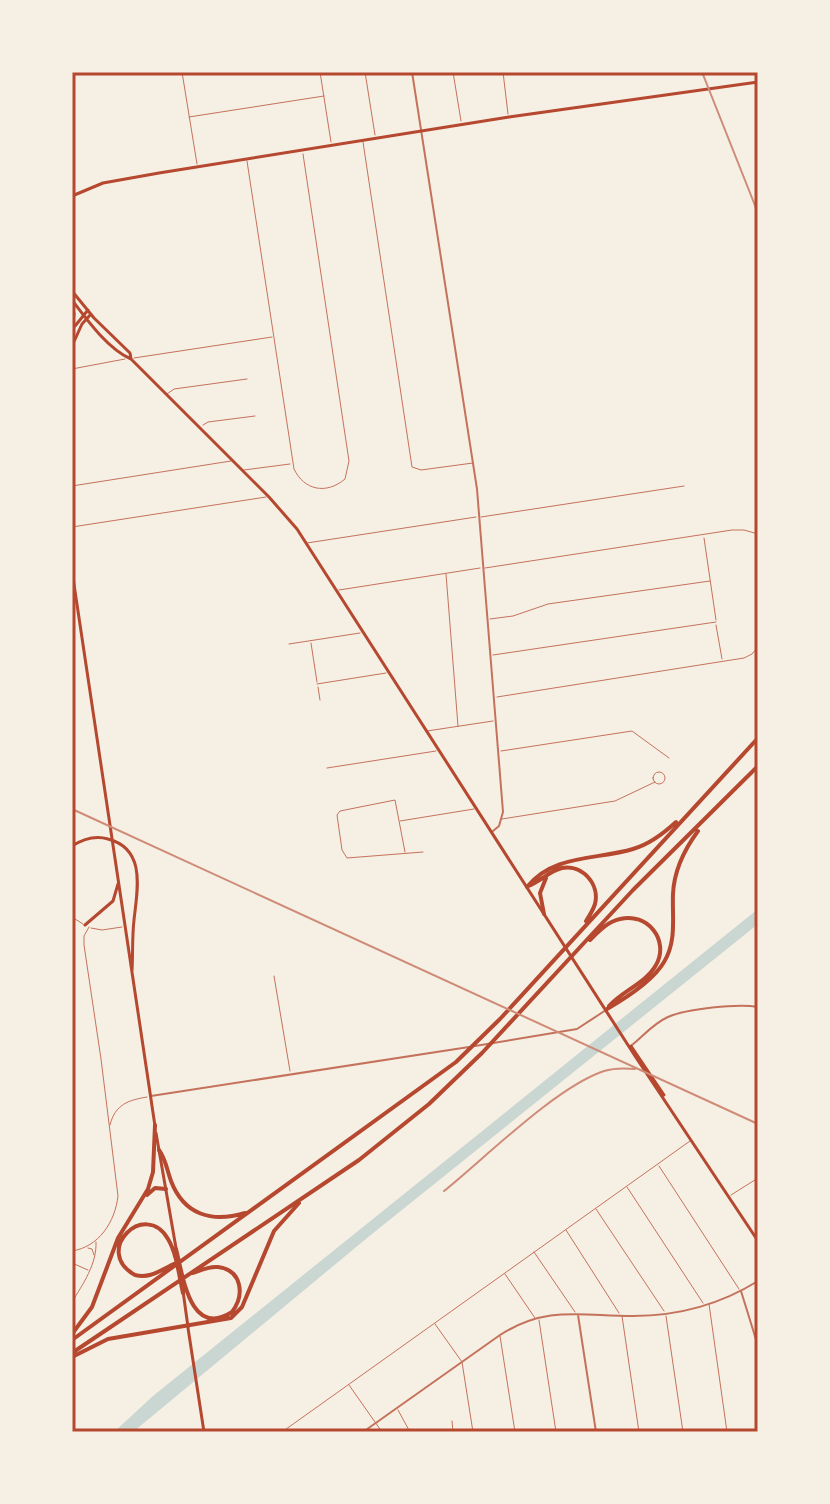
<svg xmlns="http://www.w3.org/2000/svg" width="830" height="1504" font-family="'Noto Sans',sans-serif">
  <rect width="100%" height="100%" fill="#f6efe4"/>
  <!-- water -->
  <path fill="#c9d6d2" d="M 758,909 L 758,924 L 367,1238 L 133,1432 L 114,1432 L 153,1396 Z"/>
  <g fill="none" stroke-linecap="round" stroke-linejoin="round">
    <!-- minor -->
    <path stroke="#c5725c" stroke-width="1" d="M 182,72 L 197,164
      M 320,72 L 331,142
      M 365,72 L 375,135
      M 453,72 L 461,121
      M 503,72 L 508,114
      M 189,117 L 324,96
      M 363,142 L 412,467 L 421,470 L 473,463
      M 247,161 L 294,469 C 304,490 326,495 345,479 L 349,461 L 303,154
      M 134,358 L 272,337
      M 72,369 L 125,359
      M 167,394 L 174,389 L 247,379
      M 203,425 L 208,422 L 255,416
      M 244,470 L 290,464
      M 72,486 L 231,461
      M 481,517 L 684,486
      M 72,527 L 266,497
      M 704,538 L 716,620
      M 307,543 L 476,517
      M 485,568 L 732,530 L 744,530 L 758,534
      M 446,574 L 458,726
      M 339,590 L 480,568
      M 490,619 L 513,616 L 548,604 L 710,581
      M 716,625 L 722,659
      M 311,643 L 317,682
      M 289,644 L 360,633
      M 493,655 L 716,622
      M 317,684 L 386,673
      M 318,687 L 320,700
      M 497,697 L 744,658 L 752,654 L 758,647
      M 427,731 L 493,721
      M 501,751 L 632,731 L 669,758
      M 327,768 L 436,751
      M653 778a6 6 0 1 1 12 0a6 6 0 1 1-12 0Z
      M 502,819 L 615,801 L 655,782
      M 400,821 L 474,809
      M 405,852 L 395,800 L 340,811 L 337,815 L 342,850 L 347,858 L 423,852
      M 72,917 L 83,924
      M 91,928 L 102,930 L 122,927
      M 274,976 L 290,1071
      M 110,1125 C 115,1104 129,1100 147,1097
      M 659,1166 L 739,1289
      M 627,1187 L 703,1303
      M 731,1195 L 758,1178
      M 596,1209 L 664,1311
      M 566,1230 L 619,1313
      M 88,1248 L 92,1249 L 94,1255
      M 72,1251 C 99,1247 115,1222 118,1196 L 101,1059 L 84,945 L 84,936 L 89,927
      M 534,1252 L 575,1312
      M 72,1263 L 88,1270
      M 505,1274 L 535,1318
      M 72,1302 C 83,1284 97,1264 96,1242
      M 709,1304 L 727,1432
      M 622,1316 L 639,1432
      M 666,1316 L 683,1432
      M 539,1320 L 556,1432
      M 435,1324 L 462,1362 L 473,1432
      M 500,1336 L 515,1432
      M 349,1385 L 382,1432
      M 398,1410 L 410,1432
      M 452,1421 L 453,1432
      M 282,1432 L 690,1141"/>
    <!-- tertiary -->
    <path stroke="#c5725c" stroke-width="2" d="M 412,72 L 477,489 L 503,812 L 499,826 L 493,831
      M 632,1045 C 643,1036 654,1023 668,1017 C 686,1009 738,1003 758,1007
      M 475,1046 L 577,1029 L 606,1010
      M 151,1096 L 469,1047
      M 741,1291 L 758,1346
      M 578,1315 L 596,1432
      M 363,1432 L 500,1335 C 547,1305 581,1316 633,1316 C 677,1316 721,1304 758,1281"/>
    <!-- secondary -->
    <path stroke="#b5482f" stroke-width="3" d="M 72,196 L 103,183 L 159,173 L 509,117 L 758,82
      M 188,1328 L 204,1432"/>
    <!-- primary -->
    <path stroke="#b5482f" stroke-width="3" d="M 72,291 L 94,318 L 130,353 L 131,359 L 269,497 L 297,529 L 635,1056 L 758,1241
      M 72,300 C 87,320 108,349 131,359
      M 72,303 L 74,314 L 72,331
      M 75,326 L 88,310
      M 72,346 L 82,324 L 91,314
      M 72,571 L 155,1126
      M 72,846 C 83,839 95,835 108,839 C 147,849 137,891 134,920 C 132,937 133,954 132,971
      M 85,925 L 113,901 L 118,884
      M 631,1046 L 664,1095
      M 156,1133 L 176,1248
      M 183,1291 L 188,1327"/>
    <!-- motorway -->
    <path stroke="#b5482f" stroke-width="4" d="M 528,886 C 540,882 549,871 562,868 C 582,864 600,884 595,904 C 593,910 590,915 586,921
      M 527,887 C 553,854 597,860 633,849 C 650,844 663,834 676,822
      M 544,914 L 540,893 L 546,878
      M 590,940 C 599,931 607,922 620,919 C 647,912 670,940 656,965 C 646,983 622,991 609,1006
      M 607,1009 C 626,998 653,981 664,962 C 677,941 672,916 673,894 C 674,870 684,850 698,831
      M 159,1150 C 166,1160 167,1170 171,1181 C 184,1215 212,1223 245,1213
      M 147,1195 L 155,1188 L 166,1189
      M 176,1249 C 183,1276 190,1339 232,1312 C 245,1295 242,1270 218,1267 C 209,1266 201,1270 193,1273
      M 176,1263 C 161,1269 152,1279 135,1275 C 92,1251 145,1199 168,1239 C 177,1254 179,1276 183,1293
      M 72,1334 L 92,1307 L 118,1238 L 148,1189 L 153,1172 L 155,1125
      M 72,1340 L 456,1062 L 500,1019 L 758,738
      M 72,1353 L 359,1160 L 429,1104 L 482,1053 L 633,890 L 758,766
      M 72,1357 L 108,1339 L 231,1318 L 242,1307 L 274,1231 L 299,1203"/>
    <!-- rail -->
    <path stroke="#cf8b77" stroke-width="2" d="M 702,72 L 758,213
      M 72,809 L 758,1124
      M 444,1191 C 485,1158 556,1087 604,1071 C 614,1068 624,1068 635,1069"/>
  </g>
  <!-- border -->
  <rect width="830" height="1504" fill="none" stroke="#f6efe4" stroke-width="148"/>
  <rect x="74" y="74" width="682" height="1356" fill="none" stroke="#b5482f" stroke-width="3"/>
</svg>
